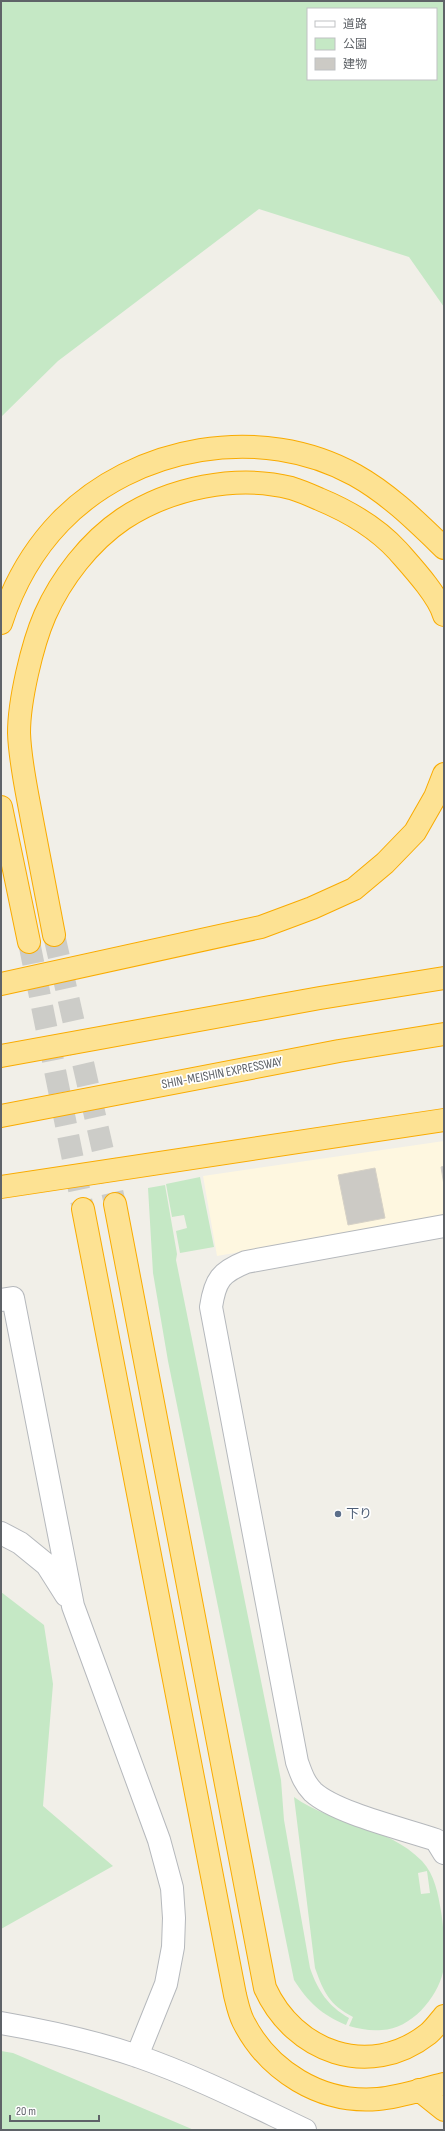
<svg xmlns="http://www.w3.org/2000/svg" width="445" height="2131" font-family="'Sofia Sans Condensed','Noto Sans JP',sans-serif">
  <rect width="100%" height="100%" fill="#f1efe8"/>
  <!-- commercial -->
  <path fill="#fef7e0" d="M 444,1141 L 444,1216 L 217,1256 L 203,1176 Z"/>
  <!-- green -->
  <path fill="#c5e8c5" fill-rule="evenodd" d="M 1,1 L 444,1 L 444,307 L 409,257 L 259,209 L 58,361 L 1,417 ZM 308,9 L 436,9 L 436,79 L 308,79 Z
    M 200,1177 L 214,1247 L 180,1253 L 176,1231 L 187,1228 L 184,1215 L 172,1217 L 166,1184 Z
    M 165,1185 L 177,1254 L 176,1260 L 281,1780 L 284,1820 L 310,1968 C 318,1991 328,2006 349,2018 L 346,2025 C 322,2015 308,2002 294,1980 L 168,1361 L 153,1273 L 148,1188 Z
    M 1,1592 L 44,1625 L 53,1684 L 43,1806 L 113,1866 L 1,1929 Z
    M 294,1797 C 333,1825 387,1825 422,1861 C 435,1875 438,1894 441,1911 C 444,1928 445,1955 443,1972 C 437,1998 411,2029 382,2030 C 370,2031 360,2029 349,2026 L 353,2017 C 329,2004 324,1993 315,1968 ZM 427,1871 L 430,1893 L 421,1894 L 418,1873 Z
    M 1,2051 L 13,2053 L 194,2130 L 1,2130 Z"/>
  <!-- building -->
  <path fill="#cccac5" stroke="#d6d1c6" d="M 444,1166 L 444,1185 L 441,1167 Z
    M 375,1168 L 385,1218 L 348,1225 L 338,1175 Z"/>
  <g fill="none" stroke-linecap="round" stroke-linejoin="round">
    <!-- highway-tunnel -->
    <path stroke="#ccccc8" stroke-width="22" stroke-dasharray="22 11" stroke-linecap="butt" d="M 54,935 L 115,1204
      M 29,942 L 83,1209"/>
    <!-- minor casing -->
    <g stroke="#b5b8bc" stroke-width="24">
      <path id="minor" d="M 444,1226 L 246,1262 C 221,1272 215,1280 211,1307 L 297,1762 C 301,1773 304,1783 313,1792 C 336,1813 404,1829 436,1840 L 444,1853
        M 1,1300 L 13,1298 L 73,1606 L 159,1840 L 172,1888 L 174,1918 L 173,1947 L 166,1984 L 137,2056
        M 1,1533 L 20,1543 L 47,1565 L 66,1595
        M 1,2023 C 47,2031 93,2041 137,2056 C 195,2076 250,2104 305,2130"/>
    </g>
    <!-- highway casing -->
    <g stroke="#f9ab00" stroke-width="24">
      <path id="highway" d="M 1,623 C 13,586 33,550 60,522 C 134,445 262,423 355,475 C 389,494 416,521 444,548
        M 1,807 L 29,942
        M 54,935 C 47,897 39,858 32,820 C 27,792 20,762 19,733 C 19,701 32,645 45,615 C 61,579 89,542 123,519 C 170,488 236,474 291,488 C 301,491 310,495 319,499 C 348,511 377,528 398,551 C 412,567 438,595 444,615
        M 1,984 L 261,927 L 312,908 L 354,889 L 385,863 L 415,832 L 435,797 L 444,774
        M 1,1056 L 320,998 L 444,978
        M 1,1116 L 339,1051 L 444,1034
        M 1,1187 L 444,1120
        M 115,1204 L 265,1988 C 294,2052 369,2080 428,2034 C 434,2029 439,2022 444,2016
        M 83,1209 L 235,1995 C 237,2003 239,2013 243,2021 C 268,2071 321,2104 378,2099 C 400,2097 423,2089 444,2084
        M 419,2090 L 444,2110"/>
    </g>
    <!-- minor -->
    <use href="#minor" stroke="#fff" stroke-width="22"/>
    <!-- highway -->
    <use href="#highway" stroke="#fde293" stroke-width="22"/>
  </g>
  <!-- markers -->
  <circle fill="#5c6f8a" stroke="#fff" stroke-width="1.5" cx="338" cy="1514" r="4"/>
  <g text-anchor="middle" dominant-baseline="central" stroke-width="3.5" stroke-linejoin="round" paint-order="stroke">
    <!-- street labels -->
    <g font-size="13" fill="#5f6368" stroke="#fff">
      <text transform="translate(222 1073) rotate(-11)">SHIN-MEISHIN EXPRESSWAY</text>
    </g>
    <!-- service labels -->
    <g font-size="13" fill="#4e5e75" stroke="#fff" text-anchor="start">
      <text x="346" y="1514">下り</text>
    </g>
  </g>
  <!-- border -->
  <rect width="445" height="2131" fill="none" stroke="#5f6368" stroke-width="4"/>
  <!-- legend -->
  <rect x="307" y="8" width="130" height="72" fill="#ffffff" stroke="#bfc1c3"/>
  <rect x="315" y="21" width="20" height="6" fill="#ffffff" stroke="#bfc1c3"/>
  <text x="343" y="28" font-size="12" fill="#5f6368">道路</text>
  <rect x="315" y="38" width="20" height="12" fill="#c5e8c5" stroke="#bfc1c3"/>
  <text x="343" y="48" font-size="12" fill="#5f6368">公園</text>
  <rect x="315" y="58" width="20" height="12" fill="#cccac5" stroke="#bfc1c3"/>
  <text x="343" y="68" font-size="12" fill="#5f6368">建物</text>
  <!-- scale -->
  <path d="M10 2115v6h89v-6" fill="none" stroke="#5f6368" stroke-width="2"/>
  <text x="16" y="2115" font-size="12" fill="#5f6368" stroke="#ffffff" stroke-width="3" paint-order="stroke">20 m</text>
</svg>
